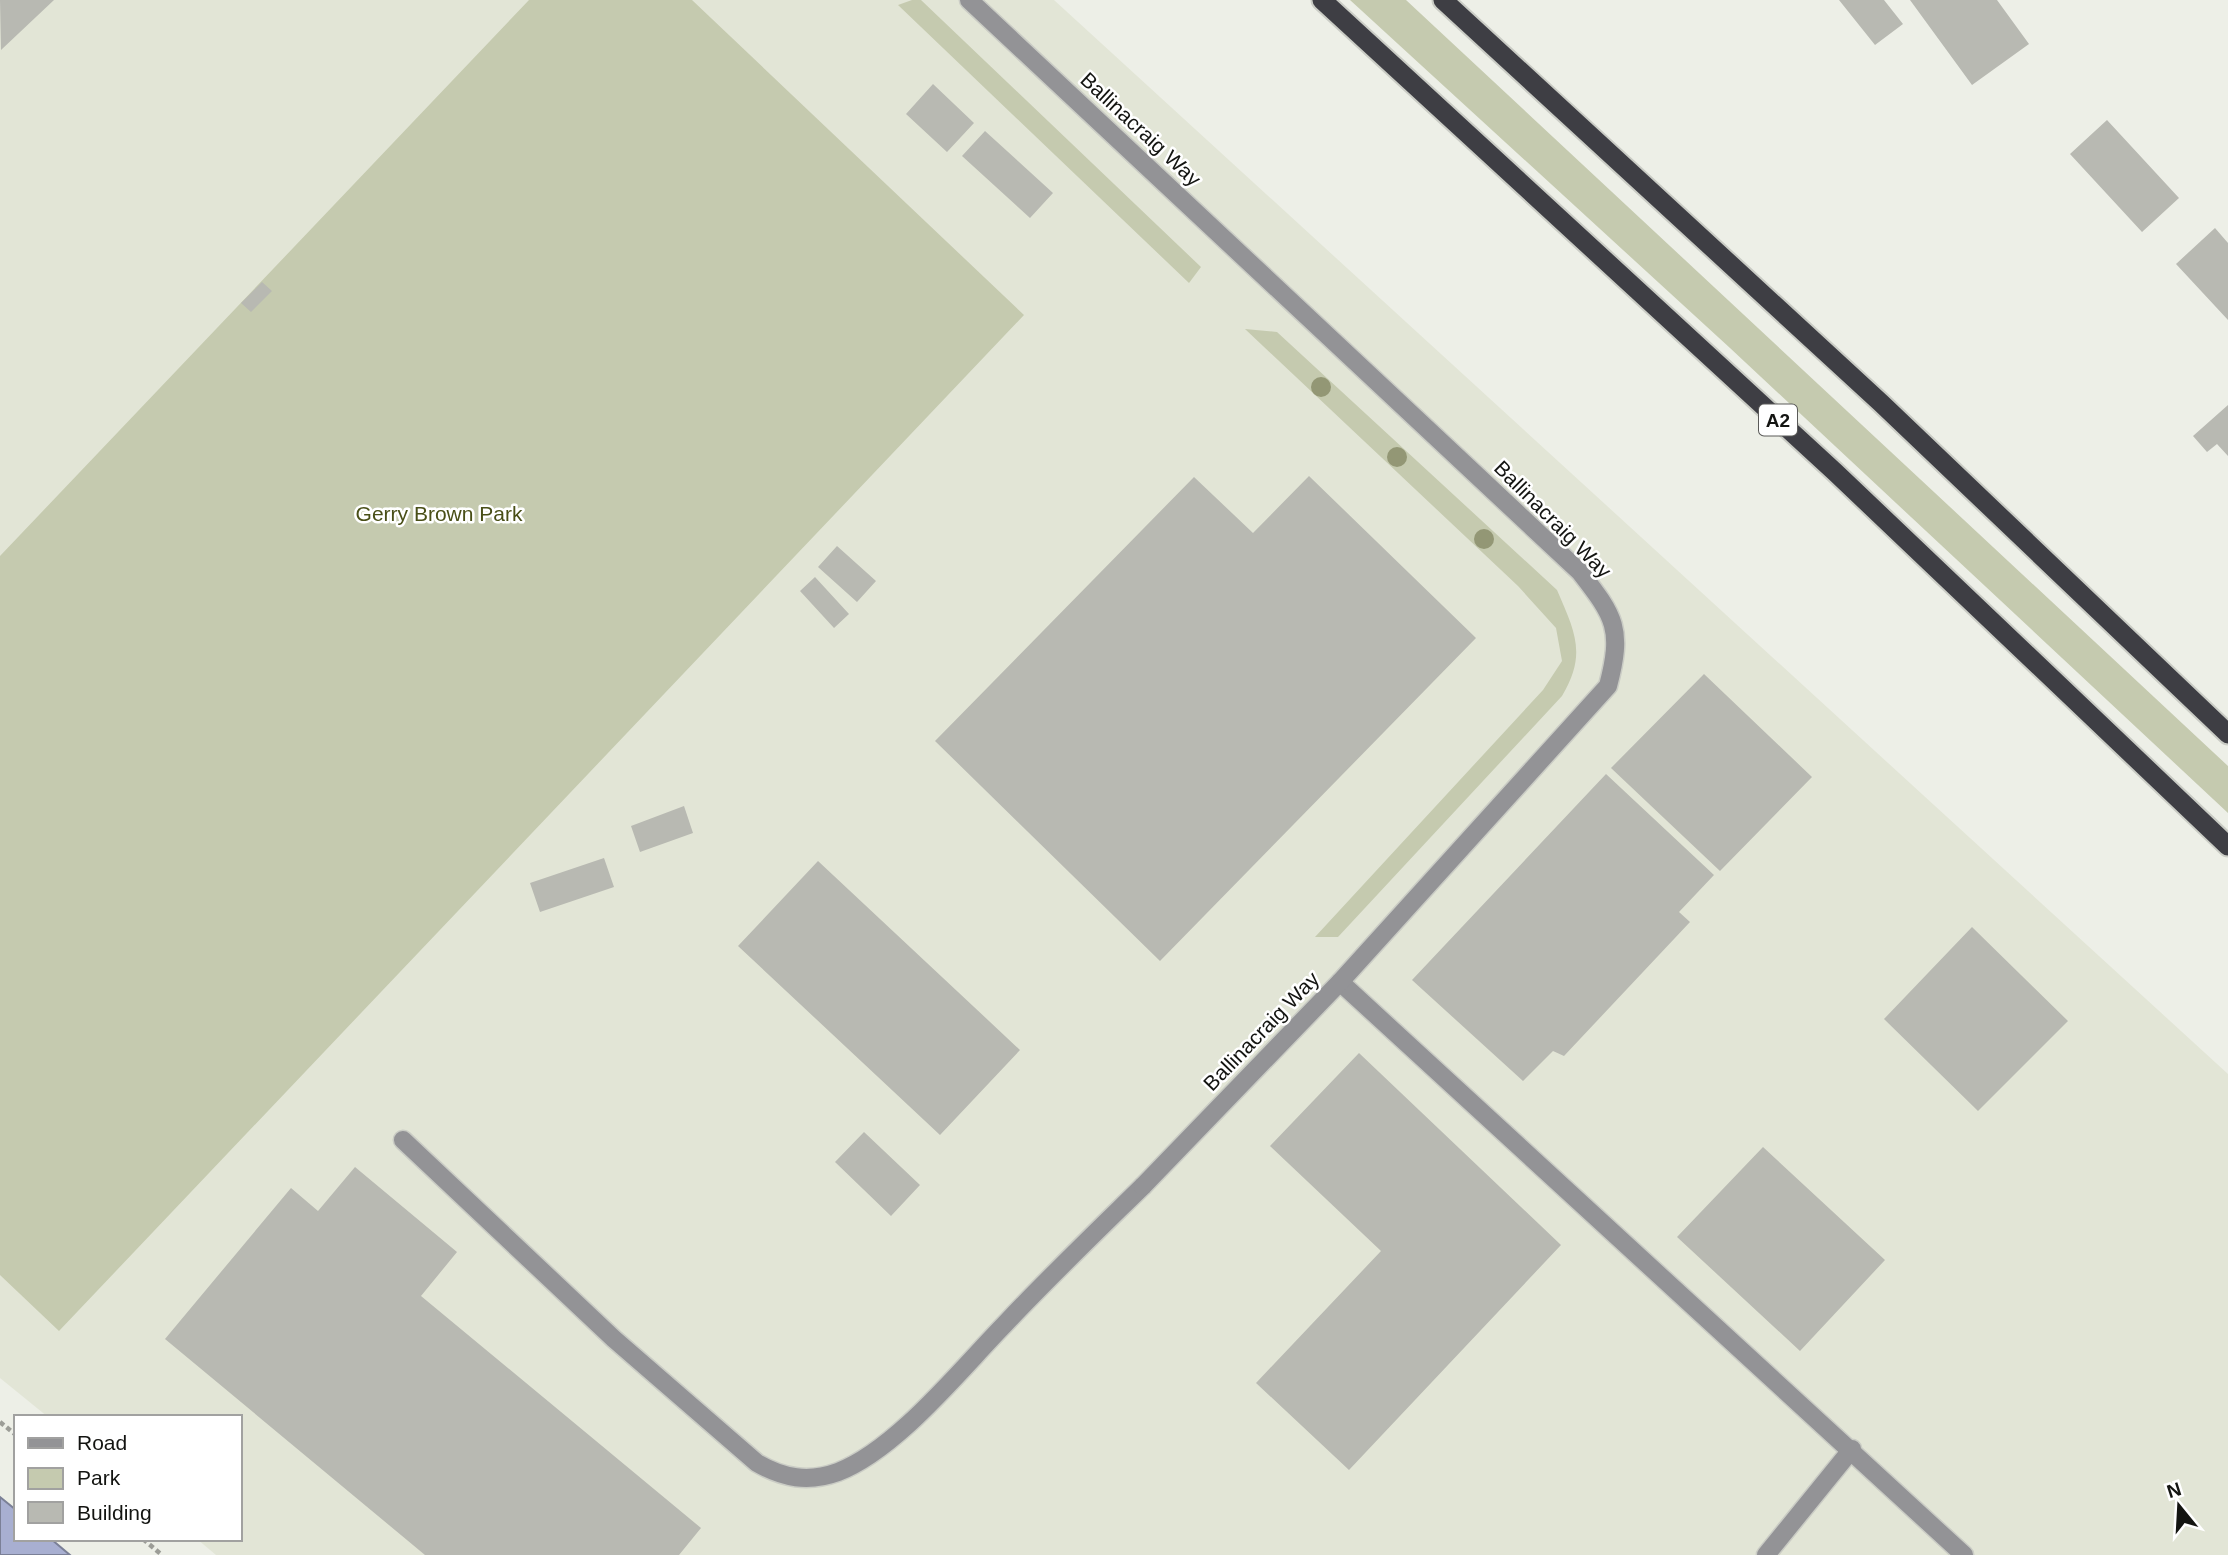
<svg xmlns="http://www.w3.org/2000/svg" width="2228" height="1555" font-family="Helvetica,sans-serif">
  <rect width="100%" height="100%" fill="#edefe7"/>
  <!-- built -->
  <path fill="#e2e5d6" d="M 0,0 L 1054,0 L 2228,1074 L 2228,1555 L 216,1555 L 197,1539 L 240,1539 L 240,1417 L 48,1417 L 0,1378 Z"/>
  <!-- green -->
  <path fill="#c5caaf" d="M 529,0 L 692,0 L 1024,315 L 59,1331 L 0,1275 L 0,556 Z
    M 912,0 L 921,0 L 1201,267 L 1189,283 L 898,5 Z
    M 1350,0 L 1406,0 L 2228,766 L 2228,813 L 1730,348 Z
    M 1245,329 L 1277,332 L 1557,590 C 1575,632 1587,654 1562,696 L 1338,937 L 1315,937 L 1543,690 L 1562,661 L 1556,628 L 1518,586 Z"/>
  <!-- water -->
  <path fill="#a8afd1" stroke="#7b8097" stroke-width="2" d="M 0,1497 L 16,1510 L 16,1539 L 51,1539 L 70,1555 L 0,1555 Z"/>
  <!-- building -->
  <path fill="#b8b9b2" d="M 0,0 L 54,0 L 1,50 Z
    M 1839,0 L 1884,0 L 1903,24 L 1875,45 Z
    M 1910,0 L 1997,0 L 2029,44 L 1972,85 Z
    M 933,84 L 974,123 L 947,152 L 906,114 Z
    M 2107,120 L 2179,198 L 2142,232 L 2070,154 Z
    M 985,131 L 1053,193 L 1030,218 L 962,156 Z
    M 2215,228 L 2228,243 L 2228,320 L 2176,264 Z
    M 262,282 L 272,291 L 251,312 L 241,303 Z
    M 2228,405 L 2228,456 L 2217,444 L 2207,452 L 2193,436 Z
    M 1309,476 L 1476,638 L 1160,961 L 935,741 L 1194,477 L 1253,533 Z
    M 837,546 L 876,581 L 857,602 L 818,567 Z
    M 815,577 L 849,614 L 834,628 L 800,591 Z
    M 1704,674 L 1812,777 L 1720,871 L 1611,768 Z
    M 1606,774 L 1714,875 L 1679,912 L 1690,922 L 1564,1056 L 1553,1051 L 1523,1081 L 1412,980 Z
    M 684,806 L 693,833 L 640,852 L 631,826 Z
    M 604,858 L 614,887 L 540,912 L 530,883 Z
    M 818,861 L 1020,1050 L 940,1135 L 738,946 Z
    M 1972,927 L 2068,1021 L 1978,1111 L 1884,1019 Z
    M 1359,1053 L 1561,1245 L 1349,1470 L 1256,1383 L 1381,1251 L 1270,1146 Z
    M 864,1132 L 920,1185 L 891,1216 L 835,1162 Z
    M 1763,1147 L 1885,1260 L 1800,1351 L 1677,1237 Z
    M 355,1167 L 457,1252 L 421,1296 L 701,1528 L 679,1555 L 425,1555 L 165,1339 L 291,1188 L 318,1211 Z"/>
  <g fill="none" stroke-linecap="round" stroke-linejoin="round">
    <!-- service casing -->
    <g stroke="#caccc5" stroke-width="21">
      <path id="service" d="M 1340,982 L 1964,1555
        M 403,1140 L 614,1339 L 757,1463 C 783,1478 808,1483 838,1472 C 897,1449 960,1370 1004,1325 C 1049,1277 1096,1232 1143,1186
        M 1766,1555 L 1852,1449"/>
    </g>
    <!-- minor casing -->
    <g stroke="#caccc5" stroke-width="21">
      <path id="minor" d="M 969,0 L 1580,572 C 1615,617 1623,629 1608,686 L 1340,982 L 1143,1186"/>
    </g>
    <!-- trunk casing -->
    <g stroke="#caccc5" stroke-width="23">
      <path id="trunk" d="M 1322,0 L 1835,472 L 2228,846
        M 1443,0 L 1881,403 L 2228,734"/>
    </g>
    <!-- path -->
    <path stroke="#9c9d97" stroke-width="4.5" stroke-dasharray="5 3.5" stroke-linecap="butt" d="M 0,1422 L 16,1435
      M 143,1539 L 162,1555"/>
    <!-- service -->
    <use href="#service" stroke="#939396" stroke-width="18"/>
    <!-- minor -->
    <use href="#minor" stroke="#939396" stroke-width="18"/>
    <!-- trunk -->
    <use href="#trunk" stroke="#3e3e44" stroke-width="19"/>
  </g>
  <!-- trees -->
  <g fill="#939775">
    <circle cx="1321" cy="387" r="10"/>
    <circle cx="1397" cy="457" r="10"/>
    <circle cx="1484" cy="539" r="10"/>
  </g>
  <g text-anchor="middle" dominant-baseline="central" stroke-width="5" stroke-linejoin="round" paint-order="stroke">
    <!-- shield labels -->
    <rect fill="#fff" stroke="#5a5a58" stroke-width="2" x="1759" y="404.5" width="38" height="31" rx="5"/>
    <g font-size="19" font-weight="bold" fill="#131411">
      <text x="1778" y="420">A2</text>
    </g>
    <!-- street labels -->
    <g font-size="21" fill="#131411" stroke="#fff">
      <text transform="translate(1141 129) rotate(43)">Ballinacraig Way</text>
      <text transform="translate(1553 519) rotate(45)">Ballinacraig Way</text>
      <text transform="translate(1261 1031) rotate(-46)">Ballinacraig Way</text>
    </g>
    <!-- park labels -->
    <g font-size="21" fill="#494f17" stroke="#fff">
      <text x="439" y="513">Gerry Brown Park</text>
    </g>
  </g>
  <!-- legend -->
  <rect x="14" y="1415" width="228" height="126" fill="#ffffff" stroke="#a1a1a0" stroke-width="2"/>
  <rect x="28" y="1438" width="35" height="10" fill="#939396" stroke="#a1a1a0" stroke-width="2"/>
  <text x="77" y="1450" font-size="21" fill="#131411">Road</text>
  <rect x="28" y="1468" width="35" height="21" fill="#c5caaf" stroke="#a1a1a0" stroke-width="2"/>
  <text x="77" y="1485" font-size="21" fill="#131411">Park</text>
  <rect x="28" y="1502" width="35" height="21" fill="#b8b9b2" stroke="#a1a1a0" stroke-width="2"/>
  <text x="77" y="1520" font-size="21" fill="#131411">Building</text>
  <!-- north arrow -->
  <g transform="translate(2179 1506) rotate(342)" stroke="#ffffff" stroke-width="5" paint-order="stroke">
  <path d="M0-5L12 26L0 18L-12 26Z" fill="#131411"/>
  <text y="-10" font-size="19" font-weight="bold" text-anchor="middle" fill="#131411">N</text>
  </g>
</svg>
